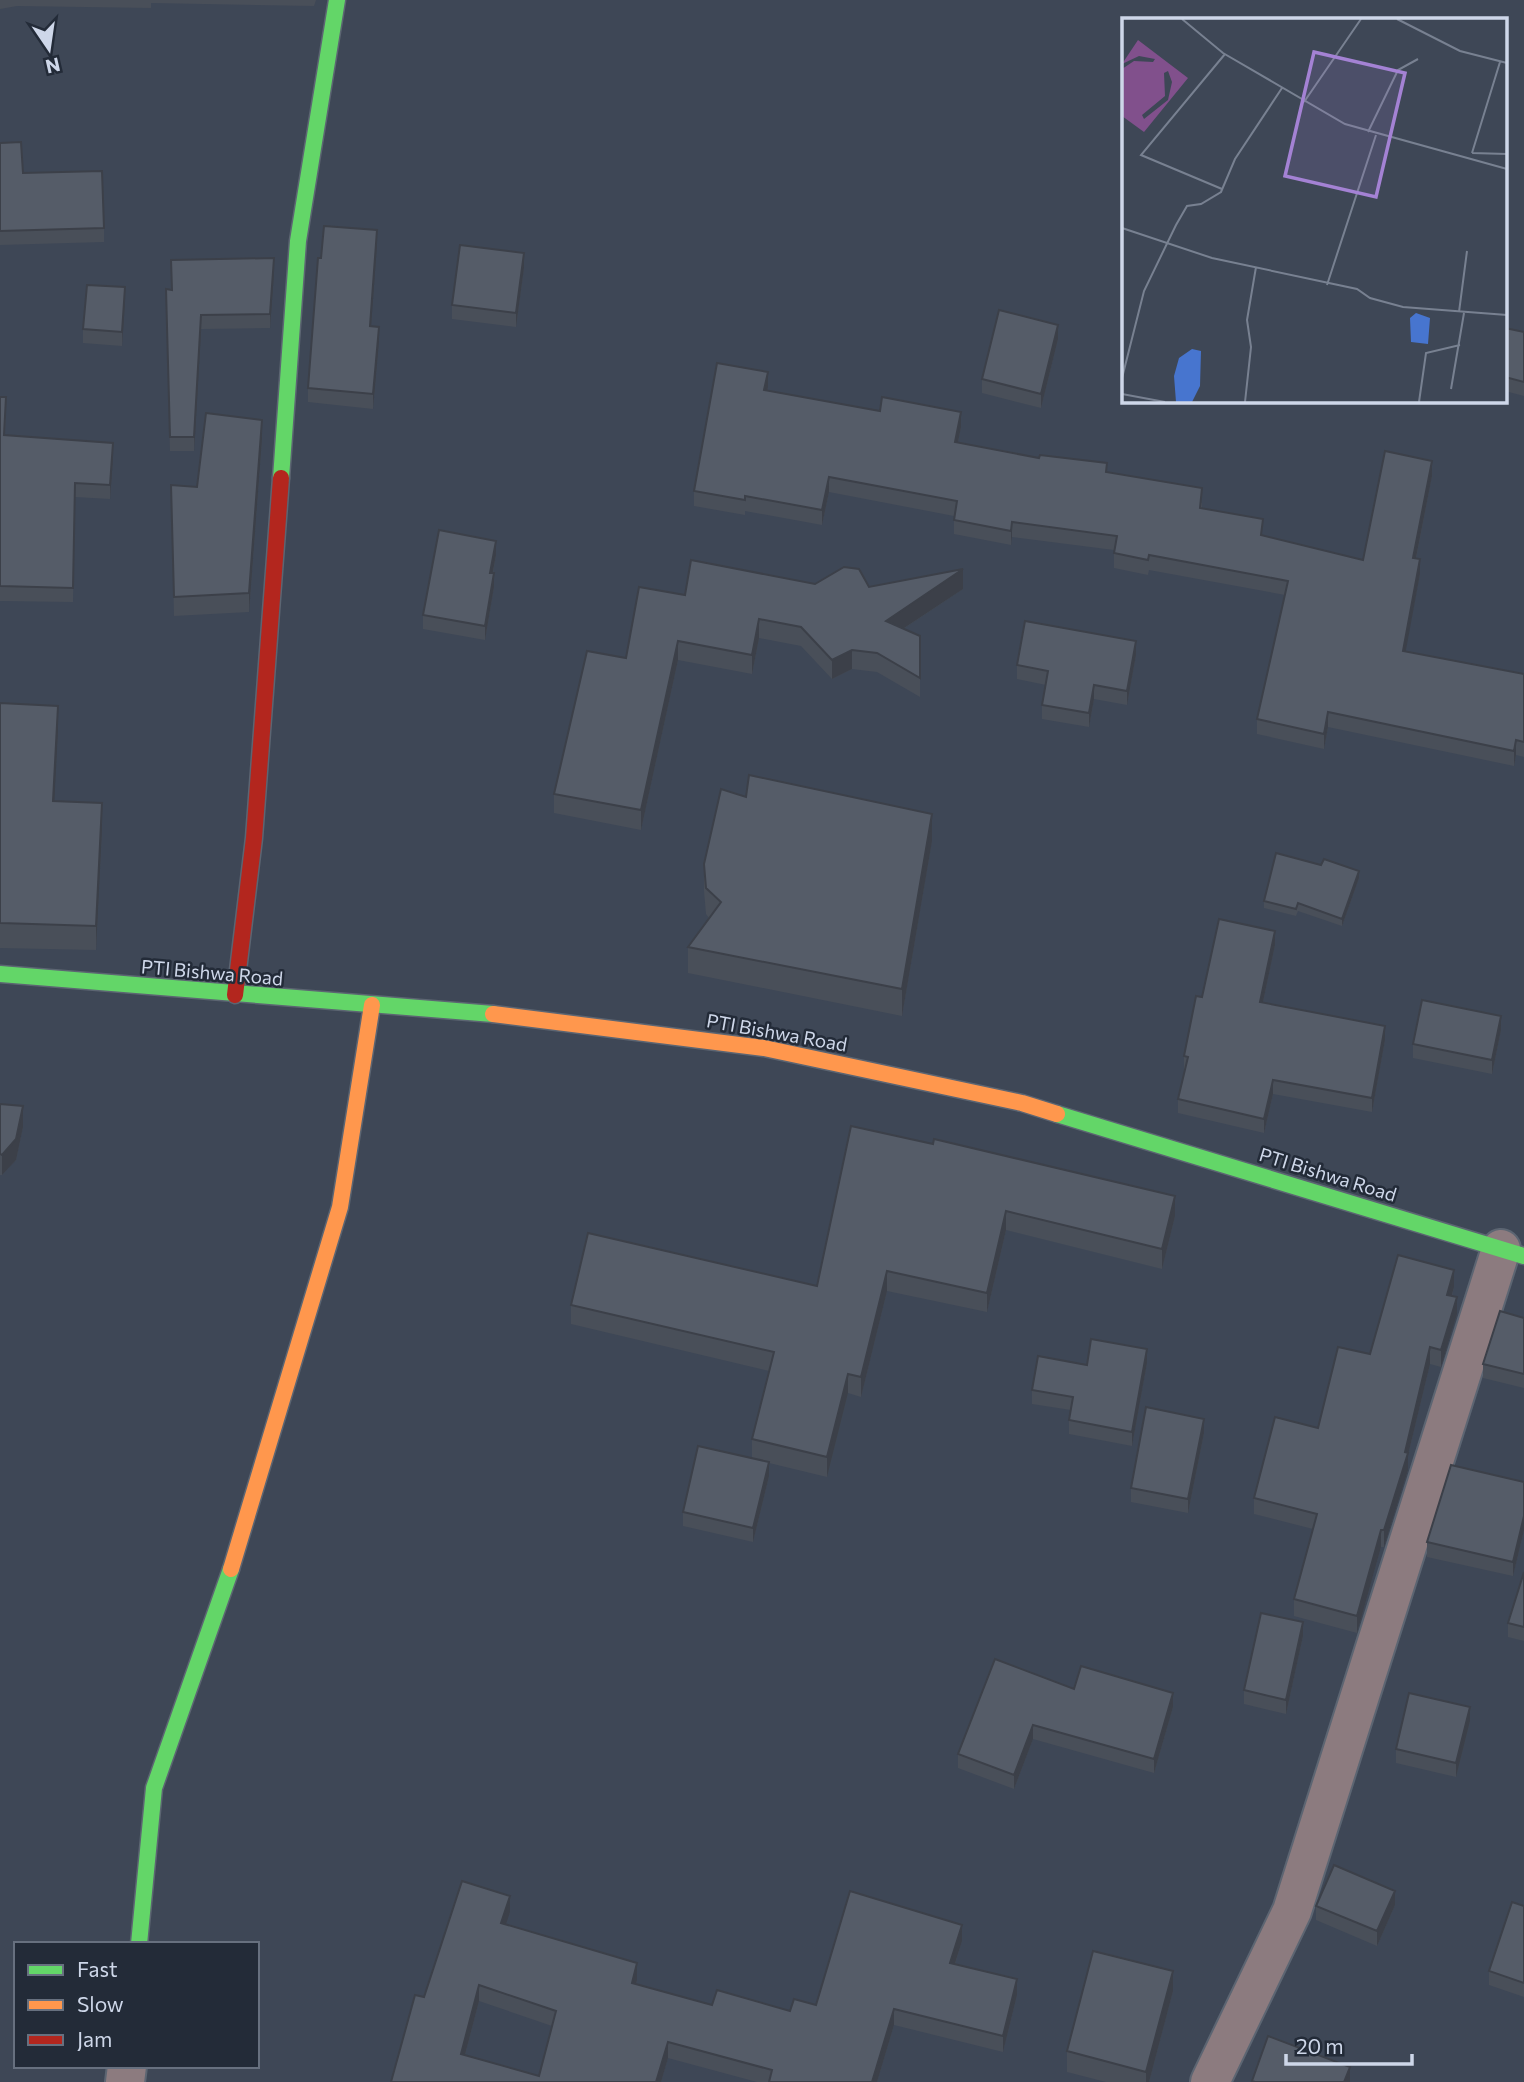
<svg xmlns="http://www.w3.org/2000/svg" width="1524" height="2082" font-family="Commissioner,sans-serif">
  <rect width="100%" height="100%" fill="#3e4756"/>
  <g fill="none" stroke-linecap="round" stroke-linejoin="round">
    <!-- street casing -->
    <g stroke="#5c6572" stroke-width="42">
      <path id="street" d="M 125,2082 L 127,2066
        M 1210,2082 L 1292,1911 L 1501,1249"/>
    </g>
    <!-- fast casing -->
    <g stroke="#5c6572" stroke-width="19">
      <path id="fast" d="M 281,478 L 298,241 L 337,0
        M 0,974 L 493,1014
        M 1057,1114 L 1524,1256
        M 139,1944 L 154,1788 L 231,1569"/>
    </g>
    <!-- slow casing -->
    <g stroke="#5c6572" stroke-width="19">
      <path id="slow" d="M 493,1014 L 764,1048 L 1022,1103 L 1057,1114
        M 231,1569 L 340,1207 L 372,1005"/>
    </g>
    <!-- jam casing -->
    <g stroke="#5c6572" stroke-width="19">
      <path id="jam" d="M 235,995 L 254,838 L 281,478"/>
    </g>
    <!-- street -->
    <use href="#street" stroke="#8c7b7f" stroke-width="38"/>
    <!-- fast -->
    <use href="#fast" stroke="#63d668" stroke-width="16"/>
    <!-- slow -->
    <use href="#slow" stroke="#ff974d" stroke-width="16"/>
    <!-- jam -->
    <use href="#jam" stroke="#b3261e" stroke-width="16"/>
  </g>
  <!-- wall -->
  <path fill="#494f59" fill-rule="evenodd" d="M 0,0 L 316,0 L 314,6 L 151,3 L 151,8 L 17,6 L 0,9 Z
    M 0,143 L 23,173 L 104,228 L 104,242 L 0,245 Z
    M 377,244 L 371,326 L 379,341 L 373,409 L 308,402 L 308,388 L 321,258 Z
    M 524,268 L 516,327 L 452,319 L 452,305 Z
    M 274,272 L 270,328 L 201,329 L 194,451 L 170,451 L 166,304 L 171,290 Z
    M 125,301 L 122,346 L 83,343 L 83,329 Z
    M 1505,328 L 1524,332 L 1524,396 L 1505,391 Z
    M 1058,339 L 1041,408 L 982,393 L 982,379 Z
    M 768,387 L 767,391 L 961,427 L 958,442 L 1107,472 L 1202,503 L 1202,508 L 1263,536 L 1363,560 L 1432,476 L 1416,559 L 1420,574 L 1405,651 L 1524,674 L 1524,757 L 1516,755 L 1514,766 L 1328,727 L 1324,749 L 1257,734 L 1257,719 L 1285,595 L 1149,570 L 1148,575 L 1114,568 L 1114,550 L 1012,537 L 1011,545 L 954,534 L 954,516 L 829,492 L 822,525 L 745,511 L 745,515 L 694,506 L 694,491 Z
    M 0,397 L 6,411 L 5,435 L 113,457 L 110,499 L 75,497 L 73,602 L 0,601 Z
    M 262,438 L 249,612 L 174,616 L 171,485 L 197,487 Z
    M 496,555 L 493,573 L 494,587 L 485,640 L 423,629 L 423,615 Z
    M 815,584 L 869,587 L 963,589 L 903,629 L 920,636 L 920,697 L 877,672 L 852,669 L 832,679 L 801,646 L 759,638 L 752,674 L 678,660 L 641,830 L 554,813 L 554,794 L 626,658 L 685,595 Z
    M 1136,655 L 1127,705 L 1094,699 L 1089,727 L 1042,719 L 1042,705 L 1046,685 L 1017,679 L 1017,665 Z
    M 0,703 L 58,731 L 54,801 L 102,828 L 96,950 L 0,948 Z
    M 932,841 L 902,1016 L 688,973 L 688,947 L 709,918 L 706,914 L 704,891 L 704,864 Z
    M 1359,878 L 1342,926 L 1298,911 L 1296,916 L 1264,908 L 1264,901 Z
    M 1275,945 L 1263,1002 L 1385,1040 L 1372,1112 L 1273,1094 L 1264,1133 L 1178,1113 L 1178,1099 L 1185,1071 L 1184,1070 L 1184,1056 L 1202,997 Z
    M 1501,1030 L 1492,1074 L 1413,1058 L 1413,1044 Z
    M 0,1104 L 23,1127 L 16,1160 L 2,1175 L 0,1175 Z
    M 933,1144 L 1175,1216 L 1162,1269 L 1006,1230 L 987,1312 L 887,1291 L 861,1397 L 848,1393 L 827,1477 L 769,1463 L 769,1476 L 753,1542 L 683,1526 L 683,1512 L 752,1458 L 752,1439 L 769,1371 L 571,1324 L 571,1305 L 817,1286 Z
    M 1454,1287 L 1452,1296 L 1457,1314 L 1441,1367 L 1430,1364 L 1408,1455 L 1408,1470 L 1384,1547 L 1381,1547 L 1357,1633 L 1294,1616 L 1294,1599 L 1313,1529 L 1254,1514 L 1254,1498 L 1318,1428 L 1370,1354 Z
    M 1524,1318 L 1524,1388 L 1483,1378 L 1483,1364 Z
    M 1147,1363 L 1132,1446 L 1069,1434 L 1069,1420 L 1071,1410 L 1032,1404 L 1032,1390 L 1087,1365 Z
    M 1204,1433 L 1188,1513 L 1131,1502 L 1131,1488 Z
    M 1524,1482 L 1524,1530 L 1513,1576 L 1427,1557 L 1427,1542 Z
    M 1524,1572 L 1524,1641 L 1508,1637 L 1508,1623 Z
    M 1303,1636 L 1286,1714 L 1244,1704 L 1244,1690 Z
    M 1074,1689 L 1173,1707 L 1154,1773 L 1033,1739 L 1014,1789 L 958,1768 L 958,1754 Z
    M 1470,1721 L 1456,1777 L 1396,1763 L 1396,1749 Z
    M 1395,1905 L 1377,1946 L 1316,1920 L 1316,1906 Z
    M 1524,1906 L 1524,1997 L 1489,1985 L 1489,1971 Z
    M 510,1912 L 505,1924 L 637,1980 L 636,1984 L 712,2005 L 790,2011 L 816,2005 L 962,1941 L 955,1964 L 1017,1995 L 1003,2052 L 894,2025 L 877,2082 L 757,2082 L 668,2058 L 661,2082 L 391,2082 L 424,1997 ZM 479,2001 L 552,2026 L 539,2076 L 465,2055 Z
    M 1173,1991 L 1149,2082 L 1106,2082 L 1067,2072 L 1067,2051 Z"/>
  <!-- shaded-wall -->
  <path fill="#3c4049" d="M 377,230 L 377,244 L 370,340 L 370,326 Z
    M 524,253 L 524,268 L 516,327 L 516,313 Z
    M 274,258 L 274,272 L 270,328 L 270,314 Z
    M 125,287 L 125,301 L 122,346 L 122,332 Z
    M 201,315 L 201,329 L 194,451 L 194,437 Z
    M 1058,325 L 1058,339 L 1041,408 L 1041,394 Z
    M 379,327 L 379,341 L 373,409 L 373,394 Z
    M 768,372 L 768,387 L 764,405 L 764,390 Z
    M 961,412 L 961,427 L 955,457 L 955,442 Z
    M 262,420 L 262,438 L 249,612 L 249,593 Z
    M 113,443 L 113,457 L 110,499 L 110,485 Z
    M 1432,461 L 1432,476 L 1413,573 L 1413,558 Z
    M 829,477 L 829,492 L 822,525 L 822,510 Z
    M 1012,522 L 1012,537 L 1011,545 L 1011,531 Z
    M 496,541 L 496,555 L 490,587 L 490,573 Z
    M 1420,559 L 1420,574 L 1403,666 L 1403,651 Z
    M 963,569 L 963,589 L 886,640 L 886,621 Z
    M 494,573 L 494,587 L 485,640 L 485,626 Z
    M 759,619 L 759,638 L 752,674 L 752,655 Z
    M 678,641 L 678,660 L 641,830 L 641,810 Z
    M 1136,641 L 1136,655 L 1127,705 L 1127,691 Z
    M 852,650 L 852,669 L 832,679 L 832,660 Z
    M 1094,685 L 1094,699 L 1089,727 L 1089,713 Z
    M 58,706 L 58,731 L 53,826 L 53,801 Z
    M 1328,712 L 1328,727 L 1324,749 L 1324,734 Z
    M 1516,740 L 1516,755 L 1514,766 L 1514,751 Z
    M 102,803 L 102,828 L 96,950 L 96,926 Z
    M 932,814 L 932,841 L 902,1016 L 902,989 Z
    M 1359,871 L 1359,878 L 1342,926 L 1342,919 Z
    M 1275,931 L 1275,945 L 1260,1016 L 1260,1002 Z
    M 1501,1016 L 1501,1030 L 1492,1074 L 1492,1060 Z
    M 1385,1026 L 1385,1040 L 1372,1112 L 1372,1098 Z
    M 1273,1080 L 1273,1094 L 1264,1133 L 1264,1119 Z
    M 23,1106 L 23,1127 L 16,1160 L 2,1175 L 2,1155 Z
    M 1175,1196 L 1175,1216 L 1162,1269 L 1162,1249 Z
    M 1006,1211 L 1006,1230 L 987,1312 L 987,1293 Z
    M 1454,1270 L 1454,1287 L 1447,1312 L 1447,1295 Z
    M 887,1271 L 887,1291 L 861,1397 L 861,1377 Z
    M 1457,1297 L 1457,1314 L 1441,1367 L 1441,1350 Z
    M 1430,1347 L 1430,1364 L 1408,1455 L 1408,1470 L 1384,1547 L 1384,1530 L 1405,1452 Z
    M 1147,1349 L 1147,1363 L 1132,1446 L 1132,1432 Z
    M 848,1374 L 848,1393 L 827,1477 L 827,1457 Z
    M 1204,1419 L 1204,1433 L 1188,1513 L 1188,1499 Z
    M 769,1462 L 769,1476 L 753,1542 L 753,1528 Z
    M 1524,1516 L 1524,1530 L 1513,1576 L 1513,1562 Z
    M 1381,1530 L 1381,1547 L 1357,1633 L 1357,1616 Z
    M 1303,1622 L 1303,1636 L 1286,1714 L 1286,1700 Z
    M 1173,1693 L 1173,1707 L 1154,1773 L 1154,1759 Z
    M 1470,1707 L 1470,1721 L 1456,1777 L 1456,1763 Z
    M 1033,1725 L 1033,1739 L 1014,1789 L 1014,1775 Z
    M 1395,1891 L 1395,1905 L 1377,1946 L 1377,1931 Z
    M 510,1896 L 510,1912 L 501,1939 L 501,1923 Z
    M 962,1925 L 962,1941 L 950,1979 L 950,1963 Z
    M 637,1963 L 637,1980 L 632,1999 L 632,1983 Z
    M 1173,1971 L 1173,1991 L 1149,2082 L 1146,2082 L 1146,2072 Z
    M 1017,1979 L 1017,1995 L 1003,2052 L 1003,2036 Z
    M 479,1985 L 479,2001 L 461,2070 L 461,2054 Z
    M 894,2009 L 894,2025 L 877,2082 L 872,2082 Z
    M 668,2042 L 668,2058 L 661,2082 L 656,2082 Z
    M 1350,2067 L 1350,2082 L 1344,2082 Z"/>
  <!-- building -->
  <path fill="#555c68" stroke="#3c4049" stroke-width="2" fill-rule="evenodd" d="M 21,142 L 23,173 L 102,171 L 104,228 L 0,231 L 0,143 Z
    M 324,226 L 377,230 L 370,326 L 379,327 L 373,394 L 308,388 L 318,258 L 321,258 Z
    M 460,245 L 524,253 L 516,313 L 452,305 Z
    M 274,258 L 270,314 L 201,315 L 194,437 L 170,437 L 166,289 L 172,290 L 171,260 Z
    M 87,285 L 125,287 L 122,332 L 83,329 Z
    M 999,310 L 1058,325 L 1041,394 L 982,379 Z
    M 1505,328 L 1524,332 L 1524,382 L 1505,377 Z
    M 717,363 L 768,372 L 764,390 L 880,411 L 882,397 L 961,412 L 955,442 L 1039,458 L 1040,455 L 1107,463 L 1106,472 L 1202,488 L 1200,508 L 1263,519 L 1261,535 L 1363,560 L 1385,451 L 1432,461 L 1413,558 L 1420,559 L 1403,651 L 1524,674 L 1524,742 L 1516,740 L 1514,751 L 1328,712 L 1324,734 L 1257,719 L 1288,581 L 1149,555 L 1148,560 L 1114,553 L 1117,536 L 1012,522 L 1011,531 L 954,520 L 957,501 L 829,477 L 822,510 L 745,496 L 745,500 L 694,491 Z
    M 0,397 L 6,397 L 4,435 L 113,443 L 110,485 L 75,483 L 73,588 L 0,586 Z
    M 206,413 L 262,420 L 249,593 L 174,597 L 171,485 L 197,487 Z
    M 439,530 L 496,541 L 490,573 L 494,573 L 485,626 L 423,615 Z
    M 691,560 L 815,584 L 844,567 L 859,569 L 869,587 L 963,569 L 886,621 L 920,636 L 920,678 L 877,653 L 852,650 L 832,660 L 801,627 L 759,619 L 752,655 L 678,641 L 641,810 L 554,794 L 587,651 L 626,658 L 639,587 L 685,595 Z
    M 1025,621 L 1136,641 L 1127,691 L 1094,685 L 1089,713 L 1042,705 L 1048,671 L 1017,665 Z
    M 0,703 L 58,706 L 53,801 L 102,803 L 96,926 L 0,923 Z
    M 749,775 L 932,814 L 902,989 L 688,947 L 721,902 L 706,888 L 704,864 L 721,789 L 746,797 Z
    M 1276,853 L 1321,865 L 1324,859 L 1359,871 L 1342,919 L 1298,903 L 1296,909 L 1264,901 Z
    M 1219,919 L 1275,931 L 1260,1002 L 1385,1026 L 1372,1098 L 1273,1080 L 1264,1119 L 1178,1099 L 1188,1057 L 1184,1056 L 1196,996 L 1202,997 Z
    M 1422,1000 L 1501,1016 L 1492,1060 L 1413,1044 Z
    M 0,1104 L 23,1106 L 16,1139 L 2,1155 L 0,1154 Z
    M 851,1126 L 933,1144 L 934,1139 L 1175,1196 L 1162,1249 L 1006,1211 L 987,1293 L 887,1271 L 861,1377 L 848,1374 L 827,1457 L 752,1439 L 774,1352 L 571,1305 L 588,1233 L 817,1286 Z
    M 1398,1255 L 1454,1270 L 1447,1295 L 1457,1297 L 1441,1350 L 1430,1347 L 1405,1452 L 1408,1453 L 1384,1530 L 1381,1530 L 1357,1616 L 1294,1599 L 1317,1514 L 1254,1498 L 1275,1417 L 1318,1428 L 1338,1347 L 1370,1354 Z
    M 1500,1311 L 1524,1318 L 1524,1374 L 1483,1364 Z
    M 1091,1339 L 1147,1349 L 1132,1432 L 1069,1420 L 1073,1397 L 1032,1390 L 1038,1356 L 1087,1365 Z
    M 1146,1407 L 1204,1419 L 1188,1499 L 1131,1488 Z
    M 698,1446 L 769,1462 L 753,1528 L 683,1512 Z
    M 1451,1465 L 1524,1482 L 1524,1516 L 1513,1562 L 1427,1542 Z
    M 1524,1572 L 1524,1627 L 1508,1623 Z
    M 1261,1613 L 1303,1622 L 1286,1700 L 1244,1690 Z
    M 995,1659 L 1074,1689 L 1081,1666 L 1173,1693 L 1154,1759 L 1033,1725 L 1014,1775 L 958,1754 Z
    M 1409,1693 L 1470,1707 L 1456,1763 L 1396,1749 Z
    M 1334,1865 L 1395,1891 L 1377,1931 L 1316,1906 Z
    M 462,1881 L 510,1896 L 501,1923 L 637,1963 L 632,1983 L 712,2005 L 717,1990 L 790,2011 L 794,1999 L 816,2005 L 850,1891 L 962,1925 L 950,1963 L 1017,1979 L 1003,2036 L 894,2009 L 872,2082 L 769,2082 L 772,2070 L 668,2042 L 656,2082 L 391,2082 L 415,1995 L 424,1997 ZM 479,1985 L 556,2011 L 539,2076 L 461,2054 Z
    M 1512,1902 L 1524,1906 L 1524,1983 L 1489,1971 Z
    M 1093,1951 L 1173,1971 L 1146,2072 L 1067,2051 Z
    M 1268,2036 L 1350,2067 L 1344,2082 L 1255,2082 L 1252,2081 Z"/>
  <g text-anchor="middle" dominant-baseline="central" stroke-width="5" stroke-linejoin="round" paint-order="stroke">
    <!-- street labels -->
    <g font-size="19" fill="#ced7e9" stroke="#232b38">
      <text transform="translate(212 972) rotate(5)">PTI Bishwa Road</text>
      <text transform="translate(777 1032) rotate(10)">PTI Bishwa Road</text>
      <text transform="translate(1328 1174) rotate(17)">PTI Bishwa Road</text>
    </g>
  </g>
  <!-- overview -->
  <g transform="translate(1122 18)">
    <rect width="385" height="385" fill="#3e4756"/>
    <path d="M 16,22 L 66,60 L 22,114 L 0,98 L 0,51 L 12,43 L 31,44 L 33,41 L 17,38 L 0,46 ZM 46,53 L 50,64 L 46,82 L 22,101 L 20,97 L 43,78 L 42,55 Z" fill="#81508c" fill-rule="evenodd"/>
    <path d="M 294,295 L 308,300 L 306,326 L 289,324 L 288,300 ZM 70,331 L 79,333 L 78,368 L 70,384 L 54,384 L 52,358 L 57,340 Z" fill="#4775cf"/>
    <path fill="none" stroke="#788191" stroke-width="2" d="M 60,1 L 101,35 L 223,106 L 385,151M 275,1 L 338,33 L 385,45M 182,84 L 239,1M 246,114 L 276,52 L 296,41M 350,135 L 378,44M 350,135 L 385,136M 100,171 L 19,137 L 103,36M 0,210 L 90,240 L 235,271 L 248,280 L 281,289 L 385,297M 205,267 L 254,117M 337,294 L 345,233M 0,360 L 22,273 L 54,207 L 65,188 L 79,186 L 99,174 L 113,141 L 160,70M 329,371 L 342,295M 0,376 L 43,384M 123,384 L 129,329 L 125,302 L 134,249M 297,384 L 304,335 L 338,327"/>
    <path fill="#a482d4" fill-opacity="0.15" stroke="#a482d4" stroke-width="3.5" d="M 192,34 L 283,55 L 254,179 L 163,158 Z"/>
    <rect width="385" height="385" fill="none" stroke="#ced7e9" stroke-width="3.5"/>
  </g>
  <!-- legend -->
  <rect x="14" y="1942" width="245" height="126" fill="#232b38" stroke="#67707f" stroke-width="2"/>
  <rect x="28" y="1965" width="35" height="10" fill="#63d668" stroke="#67707f" stroke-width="2"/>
  <text x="77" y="1977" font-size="21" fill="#ced7e9">Fast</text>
  <rect x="28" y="2000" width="35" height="10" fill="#ff974d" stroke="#67707f" stroke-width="2"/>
  <text x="77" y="2012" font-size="21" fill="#ced7e9">Slow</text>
  <rect x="28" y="2035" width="35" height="10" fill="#b3261e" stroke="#67707f" stroke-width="2"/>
  <text x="77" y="2047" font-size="21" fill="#ced7e9">Jam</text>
  <!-- north arrow -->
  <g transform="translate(49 49) rotate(167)" stroke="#232b38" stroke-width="5" paint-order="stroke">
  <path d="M0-5L12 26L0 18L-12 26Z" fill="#ced7e9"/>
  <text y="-10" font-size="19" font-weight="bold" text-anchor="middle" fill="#ced7e9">N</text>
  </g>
  <!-- scale -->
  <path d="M1286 2054v10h126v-10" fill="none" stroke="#ced7e9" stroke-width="3.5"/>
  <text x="1296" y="2054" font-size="21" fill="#ced7e9" stroke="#232b38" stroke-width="5" paint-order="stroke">20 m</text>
</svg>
